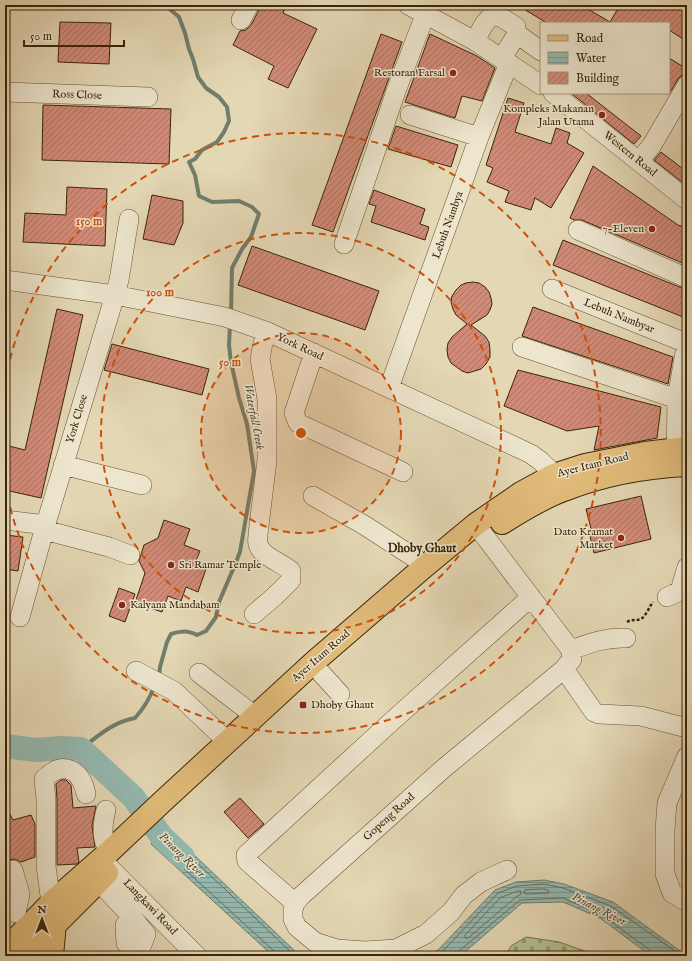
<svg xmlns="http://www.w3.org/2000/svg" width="692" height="961" font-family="'IM FELL English',serif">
  <defs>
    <pattern id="cemetery-stones" width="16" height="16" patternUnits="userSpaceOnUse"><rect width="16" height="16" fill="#b5be8c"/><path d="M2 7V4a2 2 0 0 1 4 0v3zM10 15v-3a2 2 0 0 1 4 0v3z" fill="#949a70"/></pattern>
    <pattern id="water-rules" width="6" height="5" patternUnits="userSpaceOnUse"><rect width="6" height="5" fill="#95b9b1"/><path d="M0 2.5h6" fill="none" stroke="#7b968e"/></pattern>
    <pattern id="building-hatch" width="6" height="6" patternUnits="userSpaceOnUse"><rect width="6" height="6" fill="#d08b78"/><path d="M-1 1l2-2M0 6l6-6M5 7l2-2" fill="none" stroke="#aa7160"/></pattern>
  </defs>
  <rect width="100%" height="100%" fill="#e4d7b4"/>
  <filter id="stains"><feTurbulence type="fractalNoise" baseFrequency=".005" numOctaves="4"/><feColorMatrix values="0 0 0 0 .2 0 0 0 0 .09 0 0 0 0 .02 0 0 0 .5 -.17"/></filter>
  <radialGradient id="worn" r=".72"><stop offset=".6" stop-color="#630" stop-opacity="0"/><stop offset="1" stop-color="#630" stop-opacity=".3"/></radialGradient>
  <!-- cemetery -->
  <path fill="url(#cemetery-stones)" stroke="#787248" d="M 526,937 L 559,942 L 599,956 L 503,956 L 506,955 L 511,946 Z"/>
  <!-- water -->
  <path fill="url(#water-rules)" stroke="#717e6c" d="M 167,829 L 297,953 L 303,956 L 273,956 L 151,844 Z
    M 544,880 L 564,884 L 613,902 L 687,956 L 651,956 L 600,918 L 563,902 L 522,903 L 460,956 L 427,956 L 438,950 L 495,890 L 516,882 Z"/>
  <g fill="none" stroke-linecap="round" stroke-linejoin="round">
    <!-- shore -->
    <path stroke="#686f5b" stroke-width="1" d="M 544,889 L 548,890 L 549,893 L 526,894 L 524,893 L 525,890 Z
      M 518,891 L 521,891 L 521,894 L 516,897 L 468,938 L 465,938 L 465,935 L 500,898 Z
      M 275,956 L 274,951 L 158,845 L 158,842 L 166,835 L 168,835 L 295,956
      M 435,956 L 441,953 L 498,893 L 517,886 L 544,884 L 563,888 L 611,906 L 682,956
      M 458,956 L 459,951 L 520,900 L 563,898 L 602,915 L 651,951 L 653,956"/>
    <!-- stream -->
    <path stroke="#717e6c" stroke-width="4" d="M 165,5 L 179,17 L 185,33 L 189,49 L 193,59 L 198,77 L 206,88 L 219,97 L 227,107 L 229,121 L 224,132 L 217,142 L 202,150 L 195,159 L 189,162 L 195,175 L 199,196 L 212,202 L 239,201 L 252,207 L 259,214 L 251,237 L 242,249 L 232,268 L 231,314
      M 159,677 L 160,667 L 167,642 L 171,634 C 181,631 187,630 197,635 L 206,631 L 216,617 L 219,602 L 234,567 L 240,552 L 254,471 L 247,424 L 239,398 L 231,362 L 229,345 L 230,325
      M 81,749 C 98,736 113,722 135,718 C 144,708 150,699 154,686"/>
    <!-- river -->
    <path stroke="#95b9b1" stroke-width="24" d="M 5,746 L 36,750 L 61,748 L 81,749 L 133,797 L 162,837 L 183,857"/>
  </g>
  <!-- building -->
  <path fill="url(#building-hatch)" stroke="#3b2505" d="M 260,5 L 287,5 L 283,13 L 317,29 L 288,88 L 268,79 L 274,66 L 233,45 L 240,31 L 246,30 L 251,25 L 259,10 Z
    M 517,5 L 581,5 L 610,22 L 620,5 L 687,5 L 687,33 L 683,39 L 669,30 L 669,23 L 547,23 Z
    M 60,22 L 111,23 L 109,64 L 58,62 Z
    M 381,34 L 402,42 L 333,232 L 312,225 Z
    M 430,34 L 477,56 L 495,68 L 482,101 L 462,96 L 455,118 L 405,102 Z
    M 669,58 L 687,69 L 687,74 L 682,75 L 678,79 L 669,94 Z
    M 571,93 L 586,93 L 641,136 L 634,144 Z
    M 508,98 L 524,103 L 515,132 L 551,144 L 556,128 L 570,133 L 567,143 L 584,153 L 551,208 L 535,198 L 531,210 L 505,202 L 509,191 L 487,182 L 493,168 L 486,165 Z
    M 43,105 L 171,109 L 169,164 L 42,160 Z
    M 396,126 L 458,145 L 451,167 L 388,149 Z
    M 661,152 L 687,172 L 687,186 L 654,160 Z
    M 593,166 L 678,225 L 687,228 L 687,265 L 582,220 L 574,220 L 570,218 Z
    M 67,187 L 107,189 L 105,246 L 23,242 L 25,213 L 66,215 Z
    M 374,190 L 425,209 L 420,224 L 429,227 L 425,240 L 371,222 L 376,206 L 369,204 Z
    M 152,195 L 183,201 L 183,223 L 174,245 L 143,239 Z
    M 563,240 L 687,290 L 687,306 L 683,317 L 553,265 Z
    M 252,246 L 379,291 L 365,330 L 238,285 Z
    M 473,282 L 479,283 L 485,287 L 489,292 L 491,298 L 492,304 L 490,310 L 487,315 L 471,325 L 485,336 L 489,342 L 490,350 L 490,357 L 486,364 L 481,369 L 468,373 L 462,371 L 451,363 L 448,357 L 447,350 L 448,343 L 452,337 L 467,324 L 456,315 L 453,309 L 451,302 L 452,296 L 456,290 L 461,285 L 466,283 Z
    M 533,307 L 673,357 L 668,384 L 522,336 Z
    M 57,309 L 83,315 L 41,498 L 5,490 L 5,445 L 25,450 Z
    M 112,344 L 209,369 L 202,395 L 104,370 Z
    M 518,370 L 661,407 L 657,438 L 594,450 L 599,426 L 567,431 L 504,406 Z
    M 641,496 L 651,539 L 594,553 L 590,536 L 593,536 L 586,509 Z
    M 164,520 L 190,529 L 184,545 L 200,551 L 195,563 L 207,566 L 198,592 L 186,587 L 181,601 L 168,596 L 162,612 L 135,603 L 145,573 L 139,561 L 144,545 L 158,538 Z
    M 5,535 L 23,537 L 18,571 L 5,569 Z
    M 119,588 L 135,594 L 125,622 L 109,616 Z
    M 61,780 L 66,780 L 71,785 L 73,808 L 96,806 L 92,826 L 95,847 L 77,848 L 79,862 L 77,864 L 57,865 L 57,799 L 56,784 Z
    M 240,798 L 264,824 L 248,838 L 224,812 Z
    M 5,805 L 13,820 L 31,815 L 35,824 L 35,857 L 21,862 L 15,859 L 10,860 L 5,863 Z"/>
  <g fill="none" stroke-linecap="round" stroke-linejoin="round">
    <!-- minor casing -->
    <g stroke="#655231" stroke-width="20">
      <path id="minor" d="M 408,5 L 475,41 L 541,85
        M 241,20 L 249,5
        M 517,34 L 541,51
        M 475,41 C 479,34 487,14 496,16 C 503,17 510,23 516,27 L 517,34 L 502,58
        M 5,92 L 148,97
        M 553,93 L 687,200
        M 410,115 L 479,137
        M 639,161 L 652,145 L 687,85
        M 578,230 L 687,278
        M 344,244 L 396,91 L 425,15
        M 5,280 L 115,295 L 225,317 L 268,332 L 531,454 C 545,463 553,473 562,487
        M 552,289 L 686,343
        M 522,347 L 677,399
        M 314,353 L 294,413 L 298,423 L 403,472
        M 389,388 L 479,137 L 509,63
        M 676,464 L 677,399 L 687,340
        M 63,465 L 142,485
        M 313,496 L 364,525 L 415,558 L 424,567
        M 5,520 L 46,525
        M 44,530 L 109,547 L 130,555
        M 483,534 L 571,650 L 572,659 L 564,669 L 444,768 L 301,896 L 295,903 L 293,910 L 293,919 L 297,927 L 315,942 L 337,949 L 365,951 L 396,949 L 426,934 L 451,912 L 464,895 L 481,882 L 507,870
        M 667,597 L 680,591 L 687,567
        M 254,614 L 275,596 L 291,580 L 291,571 C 282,562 262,558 258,544 C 257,541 258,537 258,534 L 267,460 L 267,399 L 260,359 L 263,343 L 268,332
        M 20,617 L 44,530 L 115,295 L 119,280 L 129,219
        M 571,650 C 590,643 606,637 626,638
        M 564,669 L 594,712 L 599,714 L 641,716 L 687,728
        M 136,671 L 174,691 L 228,742
        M 199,673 L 255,716
        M 321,673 L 340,694
        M 687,756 L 667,803 L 665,830 L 665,874 L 672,893 L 687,902
        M 106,810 C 102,824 101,839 109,852
        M 101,859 L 197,956
        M 13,870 L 20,894 L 16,913
        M 98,881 L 132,917 L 146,934 L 141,947 L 132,949 L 126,943 L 125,925 L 132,917
        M 51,903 L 46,866 L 46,799 L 44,779 C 63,760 81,769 86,794
        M 295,903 L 247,861 L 246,855 L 391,722 L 531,597"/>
    </g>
    <!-- major casing -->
    <g stroke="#3b2505" stroke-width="24">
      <path id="major" d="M 502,523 C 521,511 542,498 564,490 C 602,475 646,467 687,465
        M 5,950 L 51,903 L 109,852 L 162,802 L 314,662 L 424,567 L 476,524 L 521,493 L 554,475 L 585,465 L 645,453 L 687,448
        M 24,956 L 107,873
        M 52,956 L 55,923"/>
    </g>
    <!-- path -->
    <path stroke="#3b2505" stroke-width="2.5" stroke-dasharray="3 2" stroke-linecap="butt" d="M 627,622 C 632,619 636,621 641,619 C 646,616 649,607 653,602
      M 505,955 L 506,956"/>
    <!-- minor -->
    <use href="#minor" stroke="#ede5ce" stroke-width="19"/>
    <!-- major -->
    <use href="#major" stroke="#e2bc7a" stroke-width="22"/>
  </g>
  <!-- distance rings -->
  <circle cx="301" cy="433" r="100" fill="#ce510b" fill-opacity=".12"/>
  <g fill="none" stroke="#ce510b" stroke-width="2" stroke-dasharray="7 5">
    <circle cx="301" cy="433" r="100"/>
    <circle cx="301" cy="433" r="200"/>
    <path d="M5 383A300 300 0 1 1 5 483"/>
  </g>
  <!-- markers -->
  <g fill="#8f2418" stroke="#ede5ce" stroke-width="1.5">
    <circle cx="453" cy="73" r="4"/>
    <circle cx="602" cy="115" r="4"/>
    <circle cx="652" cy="229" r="4"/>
    <circle cx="621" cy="538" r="4"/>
    <circle cx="171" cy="565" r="4"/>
    <circle cx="122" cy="605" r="4"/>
    <rect x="299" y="701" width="8" height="8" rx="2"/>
  </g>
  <g text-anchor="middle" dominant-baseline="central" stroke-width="3" stroke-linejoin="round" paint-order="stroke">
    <!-- poi labels -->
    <g font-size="11" fill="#3b2505" stroke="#ede5ce" text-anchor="end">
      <text x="445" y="73">Restoran Farsal</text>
      <text x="594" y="109">Kompleks Makanan<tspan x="594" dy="13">Jalan Utama</tspan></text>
      <text x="644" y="229">7-Eleven</text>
      <text x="613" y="532">Dato Kramat<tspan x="613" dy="13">Market</tspan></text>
      <text x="179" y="565" text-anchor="start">Sri Ramar Temple</text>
      <text x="130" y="605" text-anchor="start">Kalyana Mandabam</text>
      <text x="311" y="705" text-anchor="start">Dhoby Ghaut</text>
    </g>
    <!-- street labels -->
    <g font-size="11" fill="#3b2505" stroke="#ede5ce">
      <text transform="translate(77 95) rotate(2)">Ross Close</text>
      <text transform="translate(630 154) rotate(39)">Western Road</text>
      <text transform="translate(448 225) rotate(-70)">Lebuh Nambya</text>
      <text transform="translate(619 316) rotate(22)">Lebuh Nambyar</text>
      <text transform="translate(300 347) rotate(25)">York Road</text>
      <text transform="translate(77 419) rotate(-73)">York Close</text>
      <text transform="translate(593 465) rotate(-14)">Ayer Itam Road</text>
      <text transform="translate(321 656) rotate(-41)">Ayer Itam Road</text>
      <text transform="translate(389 817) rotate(-42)">Gopeng Road</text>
      <text transform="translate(150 907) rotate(46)">Langkawi Road</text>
    </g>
    <!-- water labels -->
    <g font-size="12" font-style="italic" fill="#524a30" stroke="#ede5ce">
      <text transform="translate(254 417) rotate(79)">Waterfall Creek</text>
      <text transform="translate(182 855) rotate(44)">Pinang River</text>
      <text transform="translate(599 909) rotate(27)">Pinang River</text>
    </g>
    <!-- neighbourhood labels -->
    <g font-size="12" font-weight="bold" fill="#3b2505" stroke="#ede5ce">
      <text x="422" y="548">Dhoby Ghaut</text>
    </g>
  </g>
  <circle cx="301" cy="433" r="6" fill="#ce510b" stroke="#ede5ce" stroke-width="2"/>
  <g font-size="12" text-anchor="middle" font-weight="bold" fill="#ce510b" stroke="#ede5ce" stroke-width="3" stroke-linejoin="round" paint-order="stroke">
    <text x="89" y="225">150 m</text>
    <text x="160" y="296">100 m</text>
    <text x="230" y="366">50 m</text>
  </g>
  <!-- margin -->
  <rect width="692" height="961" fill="none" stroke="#e4d7b4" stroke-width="20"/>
  <rect x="6" y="6" width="680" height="949" fill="none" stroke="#3b2505" stroke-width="2"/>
  <rect x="10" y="10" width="672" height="941" fill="none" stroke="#3b2505"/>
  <!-- legend -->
  <rect x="540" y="22" width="130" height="72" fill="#ede5ce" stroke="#a6987e"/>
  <rect x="548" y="35" width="20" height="6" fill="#e2bc7a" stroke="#a6987e"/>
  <text x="576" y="42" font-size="12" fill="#3b2505">Road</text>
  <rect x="548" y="52" width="20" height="12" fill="url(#water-rules)" stroke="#a6987e"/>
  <text x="576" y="62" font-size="12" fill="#3b2505">Water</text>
  <rect x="548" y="72" width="20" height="12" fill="url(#building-hatch)" stroke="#a6987e"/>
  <text x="576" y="82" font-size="12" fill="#3b2505">Building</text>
  <!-- north arrow -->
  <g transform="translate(42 919)" stroke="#ede5ce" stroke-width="3" paint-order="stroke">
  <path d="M0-3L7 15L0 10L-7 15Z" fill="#3b2505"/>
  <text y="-6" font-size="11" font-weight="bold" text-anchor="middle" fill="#3b2505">N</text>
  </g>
  <!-- scale -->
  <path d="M24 40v6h100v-6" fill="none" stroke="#3b2505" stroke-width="2"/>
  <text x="30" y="40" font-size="12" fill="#3b2505" stroke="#ede5ce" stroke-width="3" paint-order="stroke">50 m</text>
  <rect width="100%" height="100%" filter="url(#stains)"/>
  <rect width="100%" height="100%" fill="url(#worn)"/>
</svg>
